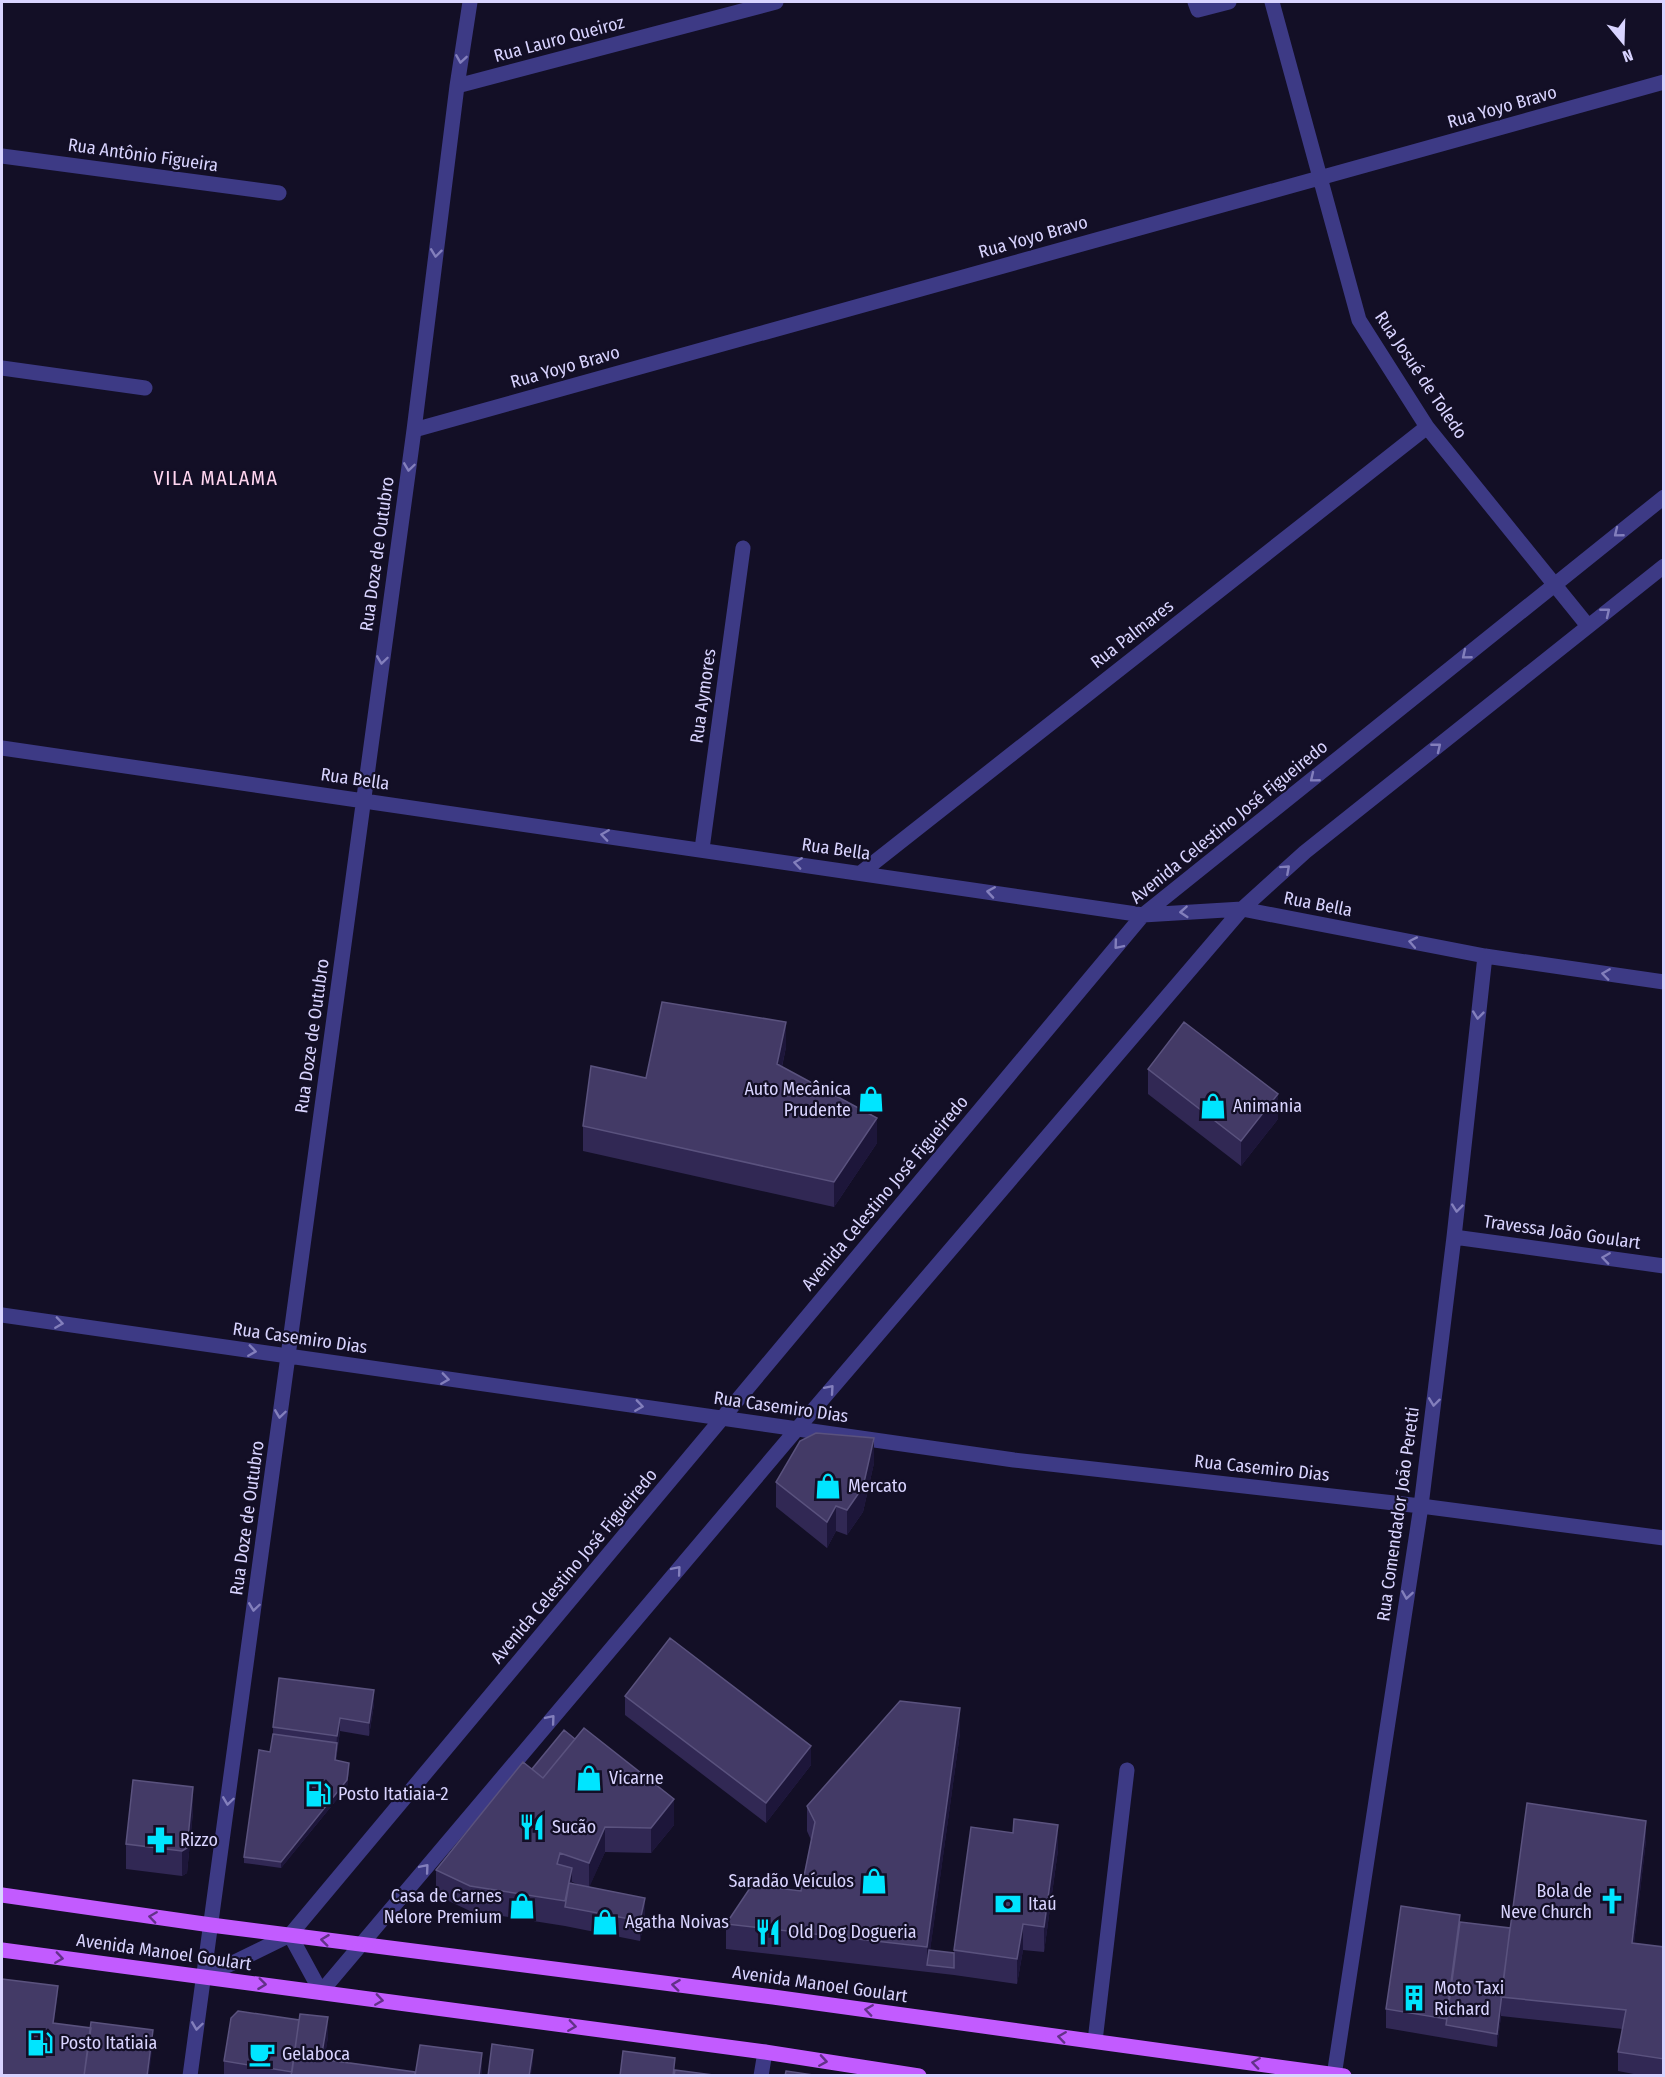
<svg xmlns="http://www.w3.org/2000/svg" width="1665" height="2077" font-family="'Fira Sans Condensed',sans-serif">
  <rect width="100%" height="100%" fill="#130f26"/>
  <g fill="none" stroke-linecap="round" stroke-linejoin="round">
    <!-- minor -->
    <path stroke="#3d3a85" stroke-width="15" d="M 1195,2 L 1198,10 L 1229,2
      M 1272,2 L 1359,320 L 1427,427 L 1588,626
      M 457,86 L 776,2
      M 2,156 L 279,193
      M 2,368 L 145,388
      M 414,430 L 1664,82
      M 2,748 L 1143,915 L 1242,909 L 1485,956 L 1664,982
      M 702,849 L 743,548
      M 862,872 L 1427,427
      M 1454,1237 L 1664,1266
      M 2,1315 L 1014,1460 L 1421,1506 L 1664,1538
      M 290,1935 L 321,1992 L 797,1429 L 1242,909 L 1305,852 L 1664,566
      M 204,1977 L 290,1935 L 1143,915 L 1664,497
      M 1095,2041 L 1127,1770
      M 190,2076 L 414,430 L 457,86 L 470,2
      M 761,2076 L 765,2052
      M 1334,2076 L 1421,1506 L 1454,1237 L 1485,956"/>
    <!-- major -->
    <path stroke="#c25bff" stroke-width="15" d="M 2,1895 L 211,1925 L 773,1997 L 1344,2076
      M 2,1950 L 765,2052 L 919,2076"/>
  </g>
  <!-- wall -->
  <path fill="#312854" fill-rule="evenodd" d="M 786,1047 L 782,1067 L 877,1143 L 834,1207 L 583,1151 L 583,1126 L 646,1078 Z
    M 1148,1069 L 1278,1119 L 1241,1166 L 1148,1094 Z
    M 874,1463 L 863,1512 L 847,1535 L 836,1531 L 827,1548 L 776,1507 L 776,1482 Z
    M 625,1696 L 811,1765 L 766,1823 L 625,1715 Z
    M 374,1704 L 369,1736 L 340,1731 L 336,1761 L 349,1769 L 347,1787 L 281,1868 L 244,1863 L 244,1857 L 270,1752 L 273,1734 L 273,1727 Z
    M 960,1733 L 930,1950 L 954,1953 L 954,1950 L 1058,1850 L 1044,1952 L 1023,1950 L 1017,1984 L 954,1975 L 726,1949 L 726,1924 L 801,1891 L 811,1840 L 807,1831 L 807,1806 Z
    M 532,1769 L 674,1825 L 651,1853 L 605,1852 L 589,1887 L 645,1917 L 640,1941 L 565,1926 L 470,1911 L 436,1895 L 436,1870 ZM 572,1882 L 580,1885 L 586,1887 L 572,1884 Z
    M 193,1812 L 187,1873 L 182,1876 L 126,1869 L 126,1844 Z
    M 1646,1840 L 1634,1943 L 1664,1947 L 1664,2076 L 1644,2076 L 1618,2071 L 1618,2052 L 1623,2029 L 1501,2016 L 1497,2047 L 1386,2028 L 1386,2009 L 1460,1922 L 1510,1928 Z
    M 328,2037 L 324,2060 L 415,2072 L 482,2076 L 231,2076 L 224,2074 L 224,2061 Z"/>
  <!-- shaded-wall -->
  <path fill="#1d163a" d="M 786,1022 L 786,1047 L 777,1089 L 777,1064 Z
    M 1278,1094 L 1278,1119 L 1241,1166 L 1241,1141 Z
    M 877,1118 L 877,1143 L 834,1207 L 834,1182 Z
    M 874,1438 L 874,1463 L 863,1512 L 847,1535 L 847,1510 Z
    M 836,1506 L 836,1531 L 827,1548 L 827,1522 Z
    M 374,1690 L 374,1704 L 369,1736 L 369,1723 Z
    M 960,1708 L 960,1733 L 928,1966 L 927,1965 L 927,1972 L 927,1947 Z
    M 340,1718 L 340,1731 L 335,1767 L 337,1736 Z
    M 811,1746 L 811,1765 L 766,1823 L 766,1803 Z
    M 349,1763 L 349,1769 L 347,1787 L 281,1868 L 281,1862 Z
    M 193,1787 L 193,1812 L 187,1873 L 182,1876 L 182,1851 Z
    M 674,1799 L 674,1825 L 651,1853 L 651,1828 Z
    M 1646,1821 L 1646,1840 L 1632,1962 L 1632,1943 Z
    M 1058,1825 L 1058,1850 L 1044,1952 L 1044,1927 Z
    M 605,1827 L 605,1852 L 589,1888 L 589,1863 Z
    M 572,1868 L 572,1893 L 565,1907 L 565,1901 Z
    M 645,1898 L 645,1917 L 640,1941 L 640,1921 Z
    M 1023,1924 L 1023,1950 L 1017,1984 L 1017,1959 Z
    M 58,1986 L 58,1993 L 53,2030 L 53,2023 Z
    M 1501,2006 L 1501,2016 L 1497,2047 L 1497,2034 Z
    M 328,2017 L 328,2037 L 322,2076 L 321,2059 Z
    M 153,2030 L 153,2043 L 149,2076 L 147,2076 Z
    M 533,2050 L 533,2063 L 531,2076 L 529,2076 Z
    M 482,2053 L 482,2076 L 479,2076 Z"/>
  <!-- building -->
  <path fill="#433a66" stroke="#5a527e" stroke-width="1.5" d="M 662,1002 L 786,1022 L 777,1064 L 877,1118 L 834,1182 L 583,1126 L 591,1066 L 646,1078 Z
    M 1184,1022 L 1278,1094 L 1241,1141 L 1148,1069 Z
    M 816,1433 L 874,1438 L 863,1487 L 847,1510 L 836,1506 L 827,1522 L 776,1482 L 800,1441 Z
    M 670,1638 L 811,1746 L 766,1803 L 625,1696 Z
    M 279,1678 L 374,1690 L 369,1723 L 340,1718 L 337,1736 L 273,1727 Z
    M 900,1701 L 960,1708 L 927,1947 L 726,1924 L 752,1885 L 801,1891 L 815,1822 L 807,1806 Z
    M 584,1728 L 674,1799 L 651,1828 L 605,1827 L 589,1863 L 560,1853 L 557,1864 L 572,1868 L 565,1901 L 470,1886 L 436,1870 L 523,1762 L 543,1778 Z
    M 564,1730 L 575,1739 L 543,1778 L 532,1769 Z
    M 273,1734 L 337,1743 L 335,1760 L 349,1763 L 347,1780 L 281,1862 L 244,1857 L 259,1750 L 270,1752 Z
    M 133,1780 L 193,1787 L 187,1848 L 182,1851 L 126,1844 Z
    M 1527,1803 L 1646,1821 L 1632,1943 L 1664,1947 L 1664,2059 L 1618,2052 L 1626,2010 L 1501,1997 Z
    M 1014,1819 L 1058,1825 L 1044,1927 L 1023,1924 L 1017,1959 L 954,1950 L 971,1827 L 1013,1833 Z
    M 569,1883 L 645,1898 L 640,1921 L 565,1907 Z
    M 1401,1906 L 1460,1915 L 1446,2019 L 1386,2009 Z
    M 1460,1922 L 1510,1928 L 1497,2034 L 1446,2025 Z
    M 929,1950 L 954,1953 L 954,1968 L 927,1965 Z
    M 2,1979 L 58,1986 L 53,2023 L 91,2028 L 84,2076 L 2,2076 Z
    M 238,2011 L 299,2020 L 292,2072 L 224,2061 L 231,2018 Z
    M 300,2014 L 328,2017 L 321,2059 L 415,2072 L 415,2076 L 291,2076 Z
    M 91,2022 L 153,2030 L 147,2076 L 84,2076 Z
    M 492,2044 L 533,2050 L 529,2076 L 488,2076 Z
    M 420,2045 L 482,2053 L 479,2076 L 415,2076 Z
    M 623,2051 L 675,2058 L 673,2076 L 620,2076 Z
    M 675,2070 L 721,2076 L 674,2076 Z
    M 786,2071 L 820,2076 L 785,2076 Z"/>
  <!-- one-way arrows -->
  <defs><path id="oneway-chevron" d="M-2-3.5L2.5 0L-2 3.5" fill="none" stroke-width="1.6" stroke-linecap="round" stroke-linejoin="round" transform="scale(1.5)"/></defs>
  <g stroke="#837fbc">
    <use href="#oneway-chevron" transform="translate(461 59) rotate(99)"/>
    <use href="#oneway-chevron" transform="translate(436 253) rotate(97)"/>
    <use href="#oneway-chevron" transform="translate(409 467) rotate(98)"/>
    <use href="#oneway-chevron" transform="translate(1618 533) rotate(141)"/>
    <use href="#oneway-chevron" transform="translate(1606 612) rotate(-39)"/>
    <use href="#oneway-chevron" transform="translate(1466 655) rotate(141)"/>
    <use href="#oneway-chevron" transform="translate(382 660) rotate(98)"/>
    <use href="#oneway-chevron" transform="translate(1437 747) rotate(-39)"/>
    <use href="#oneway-chevron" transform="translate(1314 778) rotate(141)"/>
    <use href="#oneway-chevron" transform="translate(605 835) rotate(-172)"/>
    <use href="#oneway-chevron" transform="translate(798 863) rotate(-172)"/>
    <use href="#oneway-chevron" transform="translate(1286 869) rotate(-42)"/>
    <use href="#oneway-chevron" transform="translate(991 892) rotate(-171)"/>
    <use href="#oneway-chevron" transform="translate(1184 912) rotate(176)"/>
    <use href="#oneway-chevron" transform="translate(1413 942) rotate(-169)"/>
    <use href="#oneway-chevron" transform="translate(1118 945) rotate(130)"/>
    <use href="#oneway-chevron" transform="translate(1606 974) rotate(-172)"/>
    <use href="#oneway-chevron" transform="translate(1478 1015) rotate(96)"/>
    <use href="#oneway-chevron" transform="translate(1457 1208) rotate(96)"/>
    <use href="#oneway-chevron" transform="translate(1606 1258) rotate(-172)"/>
    <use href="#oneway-chevron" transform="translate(59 1323) rotate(8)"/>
    <use href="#oneway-chevron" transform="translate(252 1351) rotate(8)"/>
    <use href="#oneway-chevron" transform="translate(445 1379) rotate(8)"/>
    <use href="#oneway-chevron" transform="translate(830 1389) rotate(-49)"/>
    <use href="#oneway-chevron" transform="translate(1434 1402) rotate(97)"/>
    <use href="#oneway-chevron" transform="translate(639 1406) rotate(8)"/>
    <use href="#oneway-chevron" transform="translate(280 1414) rotate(98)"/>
    <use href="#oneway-chevron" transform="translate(677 1570) rotate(-50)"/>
    <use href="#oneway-chevron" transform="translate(1407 1595) rotate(99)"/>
    <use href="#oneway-chevron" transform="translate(254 1607) rotate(98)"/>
    <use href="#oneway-chevron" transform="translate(551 1719) rotate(-50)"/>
    <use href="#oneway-chevron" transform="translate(228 1801) rotate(98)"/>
    <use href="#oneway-chevron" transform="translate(425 1868) rotate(-50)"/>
    <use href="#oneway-chevron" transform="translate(197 2026) rotate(98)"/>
  </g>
  <g stroke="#623188">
    <use href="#oneway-chevron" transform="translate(153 1917) rotate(-172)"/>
    <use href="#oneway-chevron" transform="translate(325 1940) rotate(-173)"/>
    <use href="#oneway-chevron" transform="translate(59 1958) rotate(8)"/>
    <use href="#oneway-chevron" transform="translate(262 1984) rotate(7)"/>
    <use href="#oneway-chevron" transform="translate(676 1985) rotate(-173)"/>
    <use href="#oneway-chevron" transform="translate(379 2000) rotate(8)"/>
    <use href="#oneway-chevron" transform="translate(869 2010) rotate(-172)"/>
    <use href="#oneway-chevron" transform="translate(572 2026) rotate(8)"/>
    <use href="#oneway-chevron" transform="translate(1062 2037) rotate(-172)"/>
    <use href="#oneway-chevron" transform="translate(823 2061) rotate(9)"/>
    <use href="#oneway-chevron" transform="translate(1256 2063) rotate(-172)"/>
  </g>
  <!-- icons -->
  <defs>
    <g id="shop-bare" transform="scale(2.07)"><path d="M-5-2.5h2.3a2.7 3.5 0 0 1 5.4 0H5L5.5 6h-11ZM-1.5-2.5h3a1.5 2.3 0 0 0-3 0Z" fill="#00e5ff" stroke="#130f26" stroke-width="2.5" paint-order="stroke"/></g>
    <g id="fuel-bare" transform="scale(2.07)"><path d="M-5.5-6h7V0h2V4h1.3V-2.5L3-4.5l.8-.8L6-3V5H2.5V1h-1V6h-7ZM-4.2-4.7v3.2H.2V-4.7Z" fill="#00e5ff" stroke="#130f26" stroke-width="2.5" paint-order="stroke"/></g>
    <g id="restaurant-bare" transform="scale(2.07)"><path d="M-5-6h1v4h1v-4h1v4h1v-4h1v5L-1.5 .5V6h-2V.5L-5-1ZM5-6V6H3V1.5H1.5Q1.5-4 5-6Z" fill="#00e5ff" stroke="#130f26" stroke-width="2.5" paint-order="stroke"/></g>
    <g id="pharmacy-bare" transform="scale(2.07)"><path d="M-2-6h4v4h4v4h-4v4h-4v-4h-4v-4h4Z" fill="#00e5ff" stroke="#130f26" stroke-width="2.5" paint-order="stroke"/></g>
    <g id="church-bare" transform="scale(2.07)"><path d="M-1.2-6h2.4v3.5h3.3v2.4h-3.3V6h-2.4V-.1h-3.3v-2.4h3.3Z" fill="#00e5ff" stroke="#130f26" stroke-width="2.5" paint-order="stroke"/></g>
    <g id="bank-bare" transform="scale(2.07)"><path d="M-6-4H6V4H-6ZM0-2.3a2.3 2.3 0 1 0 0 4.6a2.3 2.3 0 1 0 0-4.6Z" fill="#00e5ff" stroke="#130f26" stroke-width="2.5" paint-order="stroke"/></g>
    <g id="building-bare" transform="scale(2.07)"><path d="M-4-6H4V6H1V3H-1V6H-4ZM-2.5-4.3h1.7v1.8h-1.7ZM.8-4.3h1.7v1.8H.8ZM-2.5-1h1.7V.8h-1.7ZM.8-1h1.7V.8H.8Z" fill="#00e5ff" stroke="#130f26" stroke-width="2.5" paint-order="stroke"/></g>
    <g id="cafe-bare" transform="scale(2.07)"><path d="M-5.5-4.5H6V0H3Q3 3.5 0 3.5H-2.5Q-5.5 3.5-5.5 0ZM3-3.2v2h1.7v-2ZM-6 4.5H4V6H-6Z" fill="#00e5ff" stroke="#130f26" stroke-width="2.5" paint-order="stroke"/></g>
  </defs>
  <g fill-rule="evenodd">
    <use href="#shop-bare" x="871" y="1099"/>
    <use href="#shop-bare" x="1213" y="1106"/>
    <use href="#shop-bare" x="828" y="1486"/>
    <use href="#shop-bare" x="589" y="1778"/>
    <use href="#fuel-bare" x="318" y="1794"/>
    <use href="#restaurant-bare" x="532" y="1827"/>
    <use href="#pharmacy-bare" x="160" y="1840"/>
    <use href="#shop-bare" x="874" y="1881"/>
    <use href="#church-bare" x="1612" y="1901"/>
    <use href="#bank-bare" x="1008" y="1904"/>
    <use href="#shop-bare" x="522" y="1906"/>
    <use href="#shop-bare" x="605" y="1922"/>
    <use href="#restaurant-bare" x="768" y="1932"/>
    <use href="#building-bare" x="1414" y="1998"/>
    <use href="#fuel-bare" x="40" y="2043"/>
    <use href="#cafe-bare" x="262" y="2054"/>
  </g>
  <g text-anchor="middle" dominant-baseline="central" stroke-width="4.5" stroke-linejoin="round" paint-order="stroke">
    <!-- street labels -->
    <g font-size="18" fill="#d9d4ff" stroke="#130f26">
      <text transform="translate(559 39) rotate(-15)">Rua Lauro Queiroz</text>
      <text transform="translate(1502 107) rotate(-16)">Rua Yoyo Bravo</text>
      <text transform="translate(143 155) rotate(8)">Rua Antônio Figueira</text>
      <text transform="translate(1033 237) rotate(-16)">Rua Yoyo Bravo</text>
      <text transform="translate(565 367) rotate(-16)">Rua Yoyo Bravo</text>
      <text transform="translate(1421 375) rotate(56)">Rua Josué de Toledo</text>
      <text transform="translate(377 554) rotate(-82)">Rua Doze de Outubro</text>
      <text transform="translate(1132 634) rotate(-38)">Rua Palmares</text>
      <text transform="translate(703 696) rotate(-82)">Rua Aymores</text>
      <text transform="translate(355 779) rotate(8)">Rua Bella</text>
      <text transform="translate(1229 822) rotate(-39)">Avenida Celestino José Figueiredo</text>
      <text transform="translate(836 849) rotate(8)">Rua Bella</text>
      <text transform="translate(1318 904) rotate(11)">Rua Bella</text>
      <text transform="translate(312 1036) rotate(-82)">Rua Doze de Outubro</text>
      <text transform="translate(885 1193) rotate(-50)">Avenida Celestino José Figueiredo</text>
      <text transform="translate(1562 1232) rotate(8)">Travessa João Goulart</text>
      <text transform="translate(300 1338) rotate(8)">Rua Casemiro Dias</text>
      <text transform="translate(781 1407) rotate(8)">Rua Casemiro Dias</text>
      <text transform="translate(1262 1468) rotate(6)">Rua Casemiro Dias</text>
      <text transform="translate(1398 1514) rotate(-82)">Rua Comendador João Peretti</text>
      <text transform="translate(247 1518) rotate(-82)">Rua Doze de Outubro</text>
      <text transform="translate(574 1566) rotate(-50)">Avenida Celestino José Figueiredo</text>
      <text transform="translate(164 1952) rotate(8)">Avenida Manoel Goulart</text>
      <text transform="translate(820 1984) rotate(8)">Avenida Manoel Goulart</text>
    </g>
    <!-- poi labels -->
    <g font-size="18" fill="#d9d4ff" stroke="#130f26" text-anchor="start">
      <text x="851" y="1089" text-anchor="end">Auto Mecânica<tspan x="851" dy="21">Prudente</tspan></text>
      <text x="1233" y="1106">Animania</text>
      <text x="848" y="1486">Mercato</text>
      <text x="609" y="1778">Vicarne</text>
      <text x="338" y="1794">Posto Itatiaia-2</text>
      <text x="552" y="1827">Sucão</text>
      <text x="180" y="1840">Rizzo</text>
      <text x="854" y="1881" text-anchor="end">Saradão Veículos</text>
      <text x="1592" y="1891" text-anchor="end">Bola de<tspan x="1592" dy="21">Neve Church</tspan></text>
      <text x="502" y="1896" text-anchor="end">Casa de Carnes<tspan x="502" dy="21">Nelore Premium</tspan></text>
      <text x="1028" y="1904">Itaú</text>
      <text x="625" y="1922">Agatha Noivas</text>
      <text x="788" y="1932">Old Dog Dogueria</text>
      <text x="1434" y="1988">Moto Taxi<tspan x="1434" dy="21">Richard</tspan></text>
      <text x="60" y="2043">Posto Itatiaia</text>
      <text x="282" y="2054">Gelaboca</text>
    </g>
    <!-- neighbourhood labels -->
    <g font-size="20" letter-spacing="1.5" fill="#ffd6f0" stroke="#130f26">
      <text x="216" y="478">VILA MALAMA</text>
    </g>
  </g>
  <!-- border -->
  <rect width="1665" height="2077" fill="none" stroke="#d9d4ff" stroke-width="6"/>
  <!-- north arrow -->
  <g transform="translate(1623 42) rotate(161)" stroke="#130f26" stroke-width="4.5" paint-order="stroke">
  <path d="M0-4.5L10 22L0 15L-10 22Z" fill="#d9d4ff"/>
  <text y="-9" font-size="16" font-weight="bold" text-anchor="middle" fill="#d9d4ff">N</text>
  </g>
</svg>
